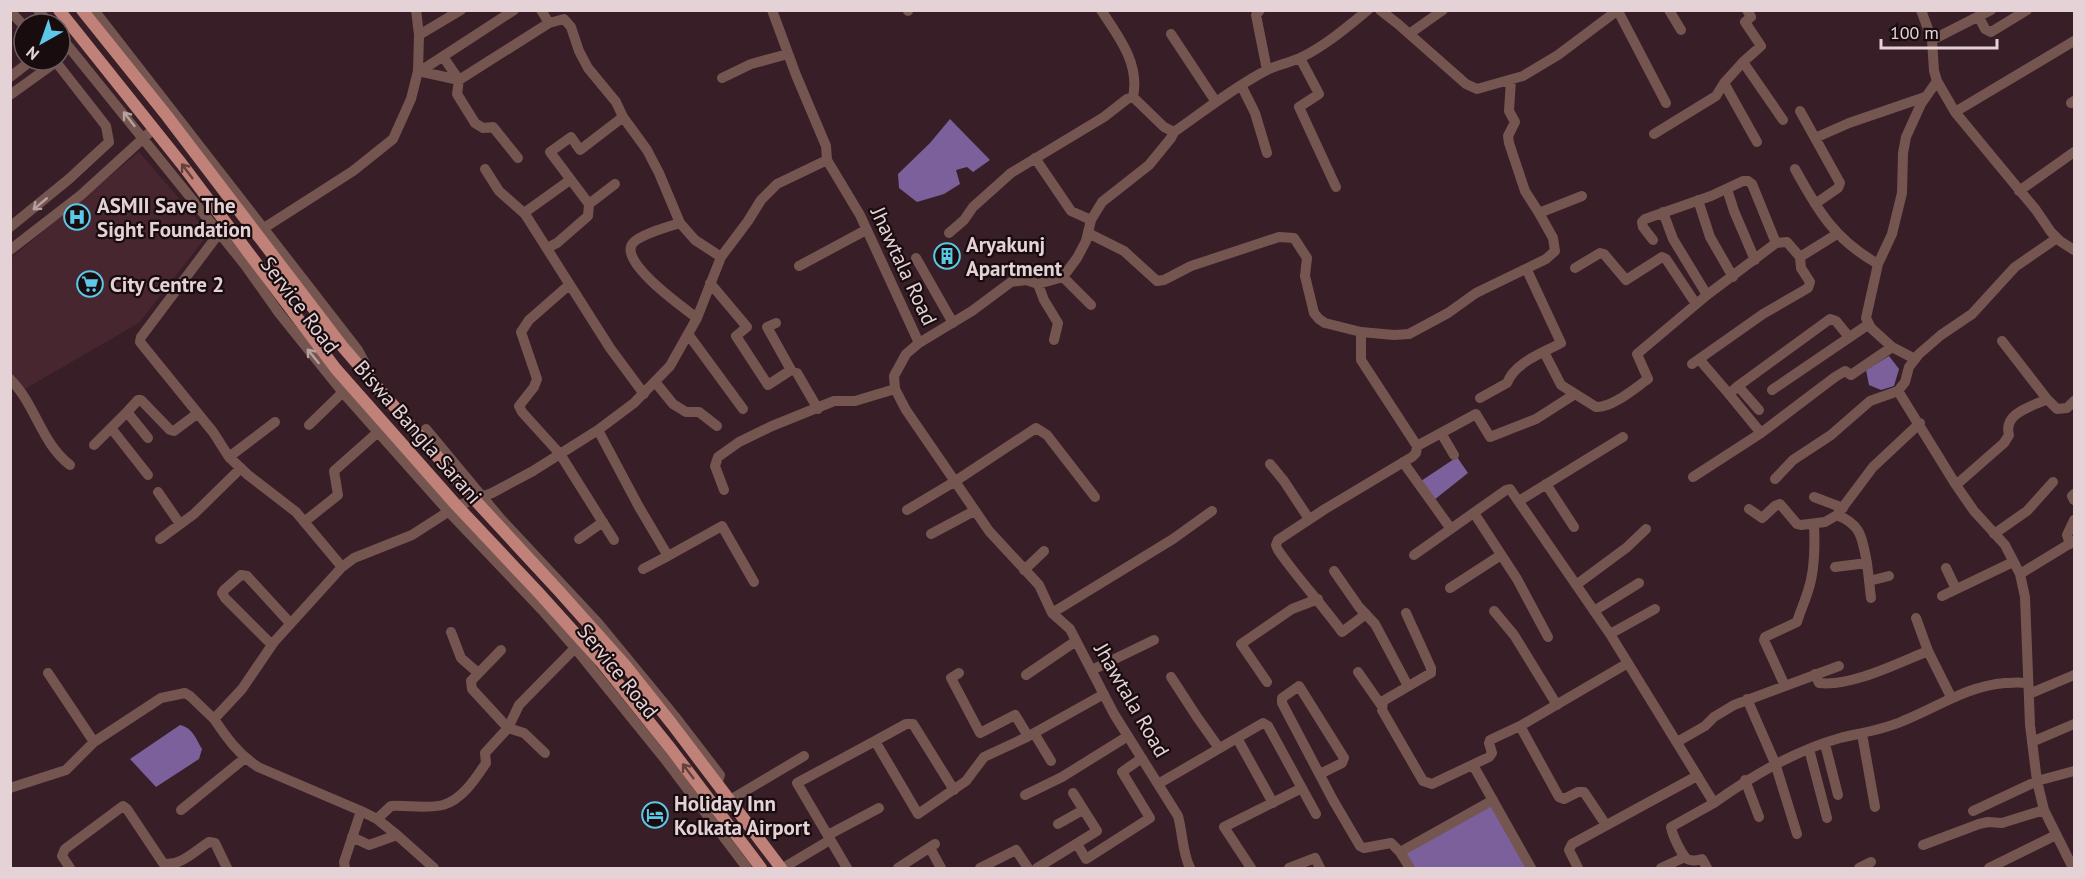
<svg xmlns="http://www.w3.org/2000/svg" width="2085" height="879" font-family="'PT Sans',sans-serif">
  <rect width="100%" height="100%" fill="#381e26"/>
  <!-- built -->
  <path fill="#472630" d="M 139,152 L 209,233 L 139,323 L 16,394 L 11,388 L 11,258 Z"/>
  <!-- water -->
  <path fill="#7b609b" d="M 950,119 L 990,160 L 973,172 L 967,167 L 956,170 L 960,184 L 944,194 L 917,202 L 899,188 L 898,174 L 930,143 Z
    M 1889,356 L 1899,369 L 1894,386 L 1881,390 L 1869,385 L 1866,370 Z
    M 1457,457 L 1468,473 L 1434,500 L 1421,481 Z
    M 180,725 C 193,728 196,739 202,749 L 199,759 L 156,787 L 130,759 Z
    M 1490,803 L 1526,868 L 1413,868 L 1404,852 Z"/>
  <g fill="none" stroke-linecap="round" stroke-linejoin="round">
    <!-- minor -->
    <path stroke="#745550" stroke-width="10" d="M 38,10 L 50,24
      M 94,10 L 358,350 L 367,367 L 367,376
      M 772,10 L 796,75 L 826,146 L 827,160
      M 908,10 L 908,11
      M 1101,10 C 1119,37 1140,64 1133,97 L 1164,127 L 1174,132
      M 1260,10 L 1256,15 L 1267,70
      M 1380,10 L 1398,24 L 1466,84 L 1477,89 L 1523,76 L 1558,55 L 1618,10
      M 1669,10 L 1681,30
      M 1921,10 L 1932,40 L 1934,71 L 1937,81 L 1955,112 L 2036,210 L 2051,232 L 2060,241 L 2074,250
      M 10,11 L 24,26
      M 1618,11 L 1666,103
      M 1979,17 L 1985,29 L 1991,32 L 2027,10
      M 549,23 L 564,19 L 571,27 L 579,51 L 588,68 L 616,102 L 623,117 L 647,150 L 659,173 L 680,223 L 695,240 L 721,257
      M 1171,34 L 1216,102
      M 1409,34 L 1443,10
      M 419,35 L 461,10
      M 60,36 L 245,265 L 279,313 L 345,395 L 448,511 L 542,610 L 575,648 L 664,758 L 747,868
      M 1932,40 L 1991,10
      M 444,58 L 459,80 L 457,94 L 475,123 L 483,128 L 493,127 L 518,158
      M 1300,58 L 1319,94 L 1299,107 L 1336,187
      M 1743,62 L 1783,120
      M 422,70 L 514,10
      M 418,71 L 459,80 L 549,23 L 541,10
      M 10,77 L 32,60
      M 722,78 L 751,64 L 788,54
      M 1511,80 L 1509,111 L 1515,122 L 1508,136 L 1509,143 L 1525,191 L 1539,213
      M 1724,83 L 1757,142
      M 1241,85 L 1255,113 L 1267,153
      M 10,95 L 56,62 L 106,126 L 109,142 L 69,179 L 10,227
      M 2071,103 L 2074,101
      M 1800,111 L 1840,183 L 1838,188 L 1815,204
      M 1955,112 L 2074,41
      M 1654,134 L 1716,96 L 1724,83 L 1743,62 L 1761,46 L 1745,22 L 1751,17 L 1747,10
      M 1815,138 L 1849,123 L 1925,97
      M 1035,158 L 1071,211 L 1091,220
      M 485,169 L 499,191 L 525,214 L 610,348 L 644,394
      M 1795,169 C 1818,211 1835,240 1878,264
      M 1727,189 L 1734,211 L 1755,260
      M 2019,191 L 2074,152
      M 1698,200 L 1710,237 L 1733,277
      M 589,204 L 550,152 L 571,137 L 580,150 L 623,117
      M 1663,212 L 1673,239 L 1707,295
      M 524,213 L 570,180
      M 680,223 C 668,227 641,234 633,243 C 617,261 684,308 697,318
      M 264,228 L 353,171 L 393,139 L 411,99 L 418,71 L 419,35 L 416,10
      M 220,232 L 141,337 L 140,342 L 213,432 L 229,457 L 248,475 L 296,512 L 342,567
      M 949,233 L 964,220 L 973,207 L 1011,173 L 1104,117 L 1127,99 L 1133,97
      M 1088,233 L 1124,251 L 1157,281 L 1164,280 L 1191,266 L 1279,237 L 1294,238 L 1307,258 L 1305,276 L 1314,313 L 1319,319 L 1325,323 L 1361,332 L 1361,360 L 1417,446 L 1441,433 L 1454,455
      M 2057,238 L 2015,267 L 1972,314 L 1941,335 L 1919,354 L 1909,367 L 1905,382 L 1898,391 L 1956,485 L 1974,511 L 2005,545 L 2020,574 L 2025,597 L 2030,725 L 2037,781 L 2044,810 L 2073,868
      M 1653,240 L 1643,227 L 1642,222 L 1645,219 L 1711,196 L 1743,181 L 1748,181 L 1752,184 L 1776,243
      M 547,248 L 557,243 L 588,216 L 589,204 L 615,184
      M 10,250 L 81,195 L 148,134
      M 916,258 L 953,323
      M 799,266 L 866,230
      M 1575,268 L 1600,253 L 1604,254 L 1626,280 L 1662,257 L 1666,259 L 1696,304
      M 1063,277 L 1091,305
      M 710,283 L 747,327 L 736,336 L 768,385 L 791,370 L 767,327 L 776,323
      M 1038,284 L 1044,300 L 1058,323 L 1054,340
      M 569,285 L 529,320 L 521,332 L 537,379 L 534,387 L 519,406 L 522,412 L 560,454 L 614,540
      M 1361,332 L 1394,335 L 1409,334 L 1448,313 L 1476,293 L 1546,259 L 1555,251 L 1553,238 L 1539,213 L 1582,196
      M 688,334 L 743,409
      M 2002,341 L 2047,399 L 2057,409 L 2067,408 L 2074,401
      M 919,343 L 972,311 L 1011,282 L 1026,280 L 1038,284 L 1063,277 L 1077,258 L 1086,241 L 1091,220 L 1102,202 L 1149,165 L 1171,138 L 1174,132 C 1204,111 1233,88 1265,71 C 1276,65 1289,63 1300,58 C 1325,46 1346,28 1368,10
      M 1544,352 L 1561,385 L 1596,407 C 1612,408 1635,388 1648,379 L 1637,354 L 1707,295 L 1776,243 L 1787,242 L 1800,257 L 1837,234
      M 1699,359 L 1729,394 L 1738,386
      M 1915,359 L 1892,347 L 1871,328 L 1866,318 L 1878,264 L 1892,234 L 1902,193 L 1903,153 L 1906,137 L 1921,104 L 1937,81
      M 1692,364 L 1763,314 L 1808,288 L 1810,282 L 1801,268 L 1800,257
      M 797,373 L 818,409
      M 10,379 C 36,405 41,443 70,465
      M 656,383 L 673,404 L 686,412 L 699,412 L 717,426
      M 1772,390 L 1869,324
      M 1729,394 L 1761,433
      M 1480,398 L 1507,383 C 1515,362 1543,353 1561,343 L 1527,270
      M 1759,410 L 1738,386 L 1830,319 L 1836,321 L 1849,337
      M 127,412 L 138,400 L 141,400 L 170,430 L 174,431 L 198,413
      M 309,425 L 343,392
      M 111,428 L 148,475
      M 426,429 L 500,518 L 598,623 L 677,719 L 720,775 L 717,784
      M 598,430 L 639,507 L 668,556 L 722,526 L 754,582
      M 1441,433 L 1476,414 L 1490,437 L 1536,419 L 1575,394
      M 94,445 L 127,412 L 148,438
      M 229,457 L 275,422
      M 1403,462 L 1451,529
      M 1270,464 L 1284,481 L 1309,519
      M 1693,477 L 1761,433 L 1835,377 L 1845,371 L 1851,375 L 1892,347
      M 1775,479 L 1793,460 L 1831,435 L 1870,401 L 1898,391
      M 1546,484 L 1574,527
      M 1956,485 L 2004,443 L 2009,435 C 2003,413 2031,407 2047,399
      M 724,490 L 715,466 L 718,457 L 739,442 L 772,426 L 834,401 L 855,401 L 895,389
      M 158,492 L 180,524
      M 2074,494 L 2072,496 L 2074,500
      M 1814,497 L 1843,508
      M 1519,501 L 1623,437
      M 1749,509 L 1762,518 L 1775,506 L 1780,504 L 1797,524 L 1801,525 L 1825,522 L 1837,515 L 1873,467 L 1920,423
      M 907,510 L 954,482 L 1036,428 L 1047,435 L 1095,497
      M 1474,513 L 1517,579 L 1548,637
      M 304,522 L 338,495 L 334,471 L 378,432
      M 931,534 L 974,511
      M 1994,534 L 2027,511 L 2053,482
      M 160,539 L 194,514 L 241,468
      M 579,539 L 603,522
      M 2070,544 L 2067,535 L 2074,520
      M 1414,555 L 1506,490 L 1510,489 L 1610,634 L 1714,803 C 1753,775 1794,751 1840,738 C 1861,733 1882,730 1903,721 C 1938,707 1967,686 2005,683 C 2013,683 2021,681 2028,684
      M 1867,563 L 1871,598
      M 1835,567 L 1867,563 C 1862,538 1862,525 1837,515
      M 1946,568 L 1956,589
      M 643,569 L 668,556
      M 1024,570 L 1044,551
      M 1334,571 L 1359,607 L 1375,624 L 1408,686
      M 2020,574 L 2074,541
      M 1869,581 L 1889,576
      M 1576,585 L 1626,548 L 1646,529
      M 1450,588 L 1501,555
      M 1942,596 L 2013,562
      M 1494,611 L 1514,635 L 1557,705
      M 1594,611 L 1639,583
      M 1052,613 L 1173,539 L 1212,511
      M 1406,613 L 1431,668 L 1431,673 L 1383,701 L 1382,710 L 1423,781 L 1432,784 L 1489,757 L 1492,753 L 1489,743 L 1490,740 L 1520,726 L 1628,663
      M 1366,614 L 1342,632 C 1321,603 1298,579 1278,550 L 1276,545 L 1278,540 L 1325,509 L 1412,457 L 1416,453 L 1417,446
      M 1916,618 L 1928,651 L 1951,697
      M 451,632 L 461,658 L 478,673
      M 1610,634 L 1655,609
      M 272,645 L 225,598 L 222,593 L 224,590 L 241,575 L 247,576 L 290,623
      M 501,650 L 471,681 L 472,689 L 508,728 L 524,733 L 545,753
      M 1092,670 L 1154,640
      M 1358,672 L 1381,705
      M 48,673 L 94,742
      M 959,673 L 951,678 L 980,733 L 1015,715 L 1028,736
      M 1815,674 L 1819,683 C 1851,687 1898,663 1928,651
      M 1026,675 L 1076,641
      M 1171,677 L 1197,717 L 1219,748
      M 1267,682 L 1241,644 L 1292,609 L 1318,599
      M 1785,686 L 1764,640 L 1765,637 L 1797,622 C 1800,612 1805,601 1808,591 C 1815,571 1815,546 1814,525
      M 2029,694 L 2074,675
      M 1747,699 L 1775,763 L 1797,834
      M 214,719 C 227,738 238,754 258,767 L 361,811 L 377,819 L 397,835
      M 1520,726 L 1559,797 L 1564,799 L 1578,792 L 1584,792 L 1606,825
      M 1034,733 L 1051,761
      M 1862,734 L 1875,807
      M 1237,738 L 1273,803
      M 875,741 L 906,724 L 913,724 L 954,790
      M 1677,742 L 1705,726 L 1714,717 L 1734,705 L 1839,666
      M 2032,742 L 2074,724
      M 1825,744 L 1838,795
      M 1809,749 L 1827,818
      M 1473,765 L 1531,868
      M 1320,774 L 1342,763 L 1344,758 L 1299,686 L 1282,698 L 1282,703 L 1333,800 L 1360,846 L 1364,848 L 1391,843 L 1400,852
      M 1745,780 L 1759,817
      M 1158,784 L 1263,723 L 1268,726 L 1316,814
      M 10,788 L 66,770 L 94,742 L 161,698 L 185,693 L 190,696 L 214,719 L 242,689 L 274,642 L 342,567 L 354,558 L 412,535 L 457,506 L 492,493 L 533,471 L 598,430 L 634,403 L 670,366 L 697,318 L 721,257 L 748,221 L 761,200 L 777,184 L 827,160 L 860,215 L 919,343 L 906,354 L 894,376 L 895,389 L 906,410 L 989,531 L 1039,585 L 1052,613 L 1070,629 L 1114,714 L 1178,816 C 1183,834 1182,852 1190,868
      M 1025,795 L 1062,777 L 1128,736
      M 730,800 L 804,756
      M 181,810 L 245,758
      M 1973,811 L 2037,781 L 2074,771
      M 377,819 L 391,806 C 408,805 426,809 443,805 C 462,800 476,778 486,763 L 485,753 L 508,728 L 519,705 L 575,648
      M 1058,824 L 1083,810
      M 828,835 L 879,808
      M 352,837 L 369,845 L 397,835 L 434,868
      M 1077,844 L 1086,859 L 1150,818 L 1122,772 L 1142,758
      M 1923,845 L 1979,824 L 1988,822 L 2002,823 L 2044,810
      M 930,848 L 941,868
      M 70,868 L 62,856 L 65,849 L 123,806 L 127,809 L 163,863 C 179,868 196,850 209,842 L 215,843 L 227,868
      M 345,868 L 344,862 L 361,811
      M 783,868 L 830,840
      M 847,868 L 797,783 L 875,741 L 918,814 L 966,781 L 984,757 L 1027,737 L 1104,694
      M 898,868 L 935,844
      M 980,868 L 1016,850 L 1028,868
      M 1037,868 L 1097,831 L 1073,793
      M 1251,868 L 1224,827 L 1302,788
      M 1289,868 L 1315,858 L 1320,868
      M 1410,868 L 1400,852 L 1493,800
      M 1578,868 L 1569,850 L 1572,844 L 1697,776
      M 1661,868 L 1685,857
      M 1707,868 L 1702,859 C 1698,860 1692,862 1687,859 C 1681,854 1672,834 1671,827 L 1714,803
      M 1859,868 L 1871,862
      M 1989,868 L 2056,835"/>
    <!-- major -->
    <path stroke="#c08178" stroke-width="12" d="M 59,10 L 181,163 L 336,369 L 457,506 L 538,592 L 602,663 L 671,749 L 761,868
      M 82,10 L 167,116 L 342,346 L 474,499 L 559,591 L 625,665 L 672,724 L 781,868"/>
  </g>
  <!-- one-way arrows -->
  <defs><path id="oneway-shaft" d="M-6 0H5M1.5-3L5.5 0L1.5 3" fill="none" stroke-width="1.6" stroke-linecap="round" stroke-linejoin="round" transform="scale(1.5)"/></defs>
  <g stroke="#b7a0a0">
    <use href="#oneway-shaft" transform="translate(129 119) rotate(-128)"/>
    <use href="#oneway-shaft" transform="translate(40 204) rotate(140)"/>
    <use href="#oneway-shaft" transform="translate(313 356) rotate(-129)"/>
  </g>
  <g stroke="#64413e">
    <use href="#oneway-shaft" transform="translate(187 171) rotate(-127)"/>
    <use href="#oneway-shaft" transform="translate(688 771) rotate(-127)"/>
  </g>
  <!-- icons -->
  <defs>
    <g id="hospital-ring" transform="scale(1.35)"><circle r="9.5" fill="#180c0f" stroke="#5bc8e7" stroke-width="1.5"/><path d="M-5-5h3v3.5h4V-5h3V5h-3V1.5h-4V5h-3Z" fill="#5bc8e7"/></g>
    <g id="building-ring" transform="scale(1.35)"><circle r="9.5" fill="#180c0f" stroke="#5bc8e7" stroke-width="1.5"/><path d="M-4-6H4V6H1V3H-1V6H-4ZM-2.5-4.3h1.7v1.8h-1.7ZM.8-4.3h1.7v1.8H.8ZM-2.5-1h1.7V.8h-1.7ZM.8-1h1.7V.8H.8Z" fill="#5bc8e7"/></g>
    <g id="supermarket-ring" transform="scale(1.35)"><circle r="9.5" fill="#180c0f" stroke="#5bc8e7" stroke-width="1.5"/><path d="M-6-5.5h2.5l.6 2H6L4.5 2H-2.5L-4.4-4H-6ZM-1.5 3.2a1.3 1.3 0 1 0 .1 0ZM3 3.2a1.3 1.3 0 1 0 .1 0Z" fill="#5bc8e7"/></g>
    <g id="hotel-ring" transform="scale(1.35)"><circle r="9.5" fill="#180c0f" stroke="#5bc8e7" stroke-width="1.5"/><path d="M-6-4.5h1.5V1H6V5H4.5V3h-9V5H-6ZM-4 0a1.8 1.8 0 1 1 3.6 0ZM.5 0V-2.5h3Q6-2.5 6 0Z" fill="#5bc8e7"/></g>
  </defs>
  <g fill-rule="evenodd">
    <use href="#hospital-ring" x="77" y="217"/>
    <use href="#building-ring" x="947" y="256"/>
    <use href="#supermarket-ring" x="90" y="284"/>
    <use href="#hotel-ring" x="655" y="815"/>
  </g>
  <g text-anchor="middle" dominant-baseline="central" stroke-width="4.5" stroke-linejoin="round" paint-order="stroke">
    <!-- poi labels -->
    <g font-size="21" font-weight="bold" fill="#e4d2d6" stroke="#180c0f" text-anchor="start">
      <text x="97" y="205">ASMII Save The<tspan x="97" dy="24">Sight Foundation</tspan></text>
      <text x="966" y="244">Aryakunj<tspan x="966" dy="24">Apartment</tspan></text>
      <text x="110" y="284">City Centre 2</text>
      <text x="674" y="803">Holiday Inn<tspan x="674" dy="24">Kolkata Airport</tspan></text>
    </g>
    <!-- street labels -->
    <g font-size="21" fill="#e4d2d6" stroke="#180c0f">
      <text transform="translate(904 266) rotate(65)">Jhawtala Road</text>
      <text transform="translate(300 305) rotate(53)">Service Road</text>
      <text transform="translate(418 432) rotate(49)">Biswa Bangla Sarani</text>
      <text transform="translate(618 671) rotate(51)">Service Road</text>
      <text transform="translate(1132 700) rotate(60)">Jhawtala Road</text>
    </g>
  </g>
  <!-- border -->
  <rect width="2085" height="879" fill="none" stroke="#e4d2d6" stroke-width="24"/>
  <!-- north arrow -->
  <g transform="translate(42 42) rotate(220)"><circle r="28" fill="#180c0f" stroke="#6a5b5f" stroke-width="1.5"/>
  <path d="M0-4.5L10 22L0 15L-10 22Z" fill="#5bc8e7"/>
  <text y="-9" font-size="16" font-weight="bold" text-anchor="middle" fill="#e4d2d6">N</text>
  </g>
  <!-- scale -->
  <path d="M1881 39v9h116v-9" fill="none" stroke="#e4d2d6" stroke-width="3"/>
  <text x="1890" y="39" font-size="18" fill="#e4d2d6" stroke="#180c0f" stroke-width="4.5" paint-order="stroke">100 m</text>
</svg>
